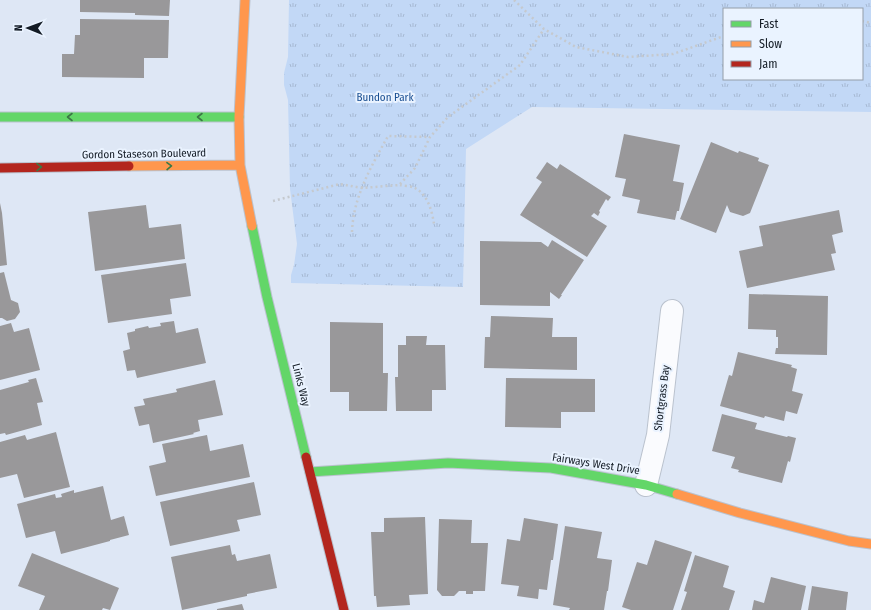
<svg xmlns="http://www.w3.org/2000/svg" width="871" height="610" font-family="'Fira Sans Condensed',sans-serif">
  <defs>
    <pattern id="park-tufts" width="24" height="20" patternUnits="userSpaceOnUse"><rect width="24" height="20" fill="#c2d8f6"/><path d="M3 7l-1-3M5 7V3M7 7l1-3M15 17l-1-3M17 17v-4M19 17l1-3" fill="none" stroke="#a6b9d3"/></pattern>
  </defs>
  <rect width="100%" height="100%" fill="#dee7f5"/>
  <!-- park -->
  <path fill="url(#park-tufts)" fill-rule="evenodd" d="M 289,0 L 871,0 L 871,112 L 532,107 L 466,149 L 463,287 L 291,283 L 291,275 L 294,265 L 297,244 L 290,189 L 288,100 L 284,85 L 284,73 L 288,57 ZM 724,9 L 862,9 L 862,79 L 724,79 Z"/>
  <!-- building -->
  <path fill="#99989a" d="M 80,0 L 170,0 L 169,16 L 135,15 L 135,13 L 80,12 Z
    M 80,19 L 169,20 L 168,58 L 144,58 L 144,78 L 62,77 L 62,54 L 74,54 L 75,35 L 80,35 Z
    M 624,134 L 680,145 L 673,181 L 684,183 L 679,211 L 677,211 L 675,220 L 637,213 L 640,200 L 622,196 L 626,179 L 615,177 Z
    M 711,142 L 738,153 L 739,151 L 759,158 L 758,161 L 769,165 L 750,213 L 743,216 L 730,212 L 727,205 L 716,233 L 680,219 Z
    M 547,162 L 557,169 L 560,164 L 611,197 L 608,201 L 606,199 L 599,211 L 600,212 L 598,216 L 594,213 L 591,216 L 607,226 L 587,257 L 520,215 L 542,182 L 536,178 Z
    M 0,203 L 2,213 L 7,265 L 0,266 Z
    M 146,205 L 149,228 L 181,224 L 185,259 L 95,271 L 88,212 Z
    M 839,210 L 843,232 L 832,235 L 836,253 L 831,254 L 835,270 L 747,288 L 739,251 L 763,246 L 759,226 Z
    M 552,240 L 584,260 L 561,295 L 562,295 L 559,299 L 550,292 L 550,306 L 480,305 L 480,241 L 541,242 L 548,247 Z
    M 186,263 L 191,296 L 170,299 L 172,314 L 108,323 L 101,275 Z
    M 4,272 L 11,300 L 18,303 L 20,312 L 15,319 L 7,321 L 2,318 L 0,318 L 0,273 Z
    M 749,294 L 828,296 L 827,355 L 775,354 L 776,348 L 778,348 L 778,337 L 776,337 L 776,330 L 748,329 Z
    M 491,316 L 553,318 L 552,337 L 577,337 L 577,370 L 484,368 L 485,337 L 490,337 Z
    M 174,321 L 176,333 L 198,328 L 206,363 L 137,378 L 135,370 L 127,371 L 123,351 L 130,349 L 127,333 L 135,331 L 135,329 L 148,326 L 149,328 L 161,326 L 160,323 Z
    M 330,322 L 383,323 L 383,373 L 388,373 L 387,411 L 349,411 L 349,392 L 330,392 Z
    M 11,323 L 14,332 L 29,328 L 40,370 L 0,380 L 0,326 Z
    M 406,336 L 427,336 L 426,345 L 445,345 L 446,390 L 432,390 L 432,411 L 396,411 L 395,377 L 398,377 L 398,345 L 406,345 Z
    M 738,352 L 792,365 L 791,367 L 797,369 L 792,391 L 803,394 L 797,414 L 786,411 L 784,421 L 765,416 L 764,418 L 720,406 L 729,375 L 732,376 Z
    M 36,378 L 43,402 L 37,403 L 42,425 L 6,435 L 5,433 L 0,434 L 0,390 L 29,382 L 28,380 Z
    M 506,378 L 595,379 L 595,412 L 561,412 L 561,428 L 505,427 Z
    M 215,380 L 223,415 L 198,420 L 200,431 L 193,433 L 194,434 L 153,443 L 149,424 L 139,426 L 134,407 L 145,405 L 143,399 L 177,392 L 176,389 Z
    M 722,414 L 757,423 L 755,429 L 787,437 L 788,436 L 796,438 L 790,462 L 788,461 L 782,483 L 738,472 L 739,470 L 731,468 L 735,457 L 712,451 Z
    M 56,432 L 70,487 L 24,498 L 17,474 L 0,478 L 0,442 L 25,435 L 27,440 Z
    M 207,435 L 210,451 L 243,444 L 250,477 L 156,496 L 149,466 L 166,462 L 162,444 Z
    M 254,482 L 261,515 L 237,520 L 240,531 L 170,546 L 160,502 Z
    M 103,486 L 111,520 L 124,516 L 129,535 L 110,540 L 110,541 L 61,554 L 55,531 L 26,538 L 17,504 L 55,494 L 56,498 L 62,497 L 61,494 L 74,490 L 74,493 Z
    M 425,517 L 428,594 L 409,595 L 410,605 L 377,607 L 376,596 L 374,596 L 371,532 L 384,532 L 384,518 Z
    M 524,518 L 558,524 L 553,560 L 551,560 L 547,590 L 539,589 L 538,599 L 517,596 L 519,586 L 501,584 L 507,539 L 520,541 Z
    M 439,519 L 472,520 L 471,543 L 488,543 L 485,591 L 473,591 L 473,594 L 466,594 L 466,591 L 459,591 L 454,596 L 442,596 L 437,590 Z
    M 565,526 L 602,532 L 597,558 L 612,560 L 608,591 L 607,591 L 604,610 L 569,610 L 570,608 L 553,605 Z
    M 655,540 L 692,552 L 673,610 L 631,610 L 622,607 L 637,562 L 647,565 Z
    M 230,545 L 232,555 L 235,554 L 237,561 L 270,554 L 277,588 L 247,594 L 247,596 L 182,610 L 171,557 Z
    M 32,553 L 119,588 L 110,610 L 103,608 L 102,610 L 39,610 L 45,596 L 18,586 Z
    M 695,555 L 729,566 L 723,587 L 735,591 L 729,610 L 681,610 L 687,592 L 684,591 Z
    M 771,577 L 806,586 L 801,610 L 752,610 L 754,600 L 764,603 Z
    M 812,586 L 848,592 L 846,610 L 808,610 Z
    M 242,604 L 244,610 L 217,610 L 217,609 Z"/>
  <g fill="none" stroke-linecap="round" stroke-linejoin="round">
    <!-- street casing -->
    <g stroke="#bac2ce" stroke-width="24">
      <path id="street" d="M 646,485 L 658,435 L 672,311"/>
    </g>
    <!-- fast casing -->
    <g stroke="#bac2ce" stroke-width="11">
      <path id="fast" d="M 0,117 L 239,117
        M 252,226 L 267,297 L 306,457
        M 310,472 L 448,463 L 551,468 L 646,485 L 677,494"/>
    </g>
    <!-- slow casing -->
    <g stroke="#bac2ce" stroke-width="11">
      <path id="slow" d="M 245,0 L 239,117 L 240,165 L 252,226
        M 129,166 L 240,165
        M 677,494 L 740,513 L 849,541 L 871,544"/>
    </g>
    <!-- jam casing -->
    <g stroke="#bac2ce" stroke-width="11">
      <path id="jam" d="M 0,168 L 129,166
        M 306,457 L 344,610"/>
    </g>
    <!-- path -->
    <path stroke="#c5c9ce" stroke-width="2.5" stroke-dasharray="2 3" stroke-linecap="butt" d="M 514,0 L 544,29 L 576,47 L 628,57 L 673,54 L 724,36
      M 862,21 L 871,23
      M 400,185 C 404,186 411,186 415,188 C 428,195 432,211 434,224
      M 273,201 L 340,184 L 362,188 L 399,185 L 415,168 L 430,137 L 448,117 L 520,65 L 544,29
      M 352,232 C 353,197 372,165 388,136 L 430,137"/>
    <!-- street -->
    <use href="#street" stroke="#fafbfe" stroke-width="22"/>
    <!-- fast -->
    <use href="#fast" stroke="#63d668" stroke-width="9"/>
    <!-- slow -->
    <use href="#slow" stroke="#ff974d" stroke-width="9"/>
    <!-- jam -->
    <use href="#jam" stroke="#b3261e" stroke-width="9"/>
  </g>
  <!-- one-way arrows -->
  <defs><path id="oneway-chevron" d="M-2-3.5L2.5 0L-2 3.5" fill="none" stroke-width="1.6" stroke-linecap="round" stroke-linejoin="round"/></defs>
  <g stroke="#3b7846">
    <use href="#oneway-chevron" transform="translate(70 117) rotate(-180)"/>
    <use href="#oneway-chevron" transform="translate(200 117) rotate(-180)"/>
    <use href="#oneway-chevron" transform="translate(169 166) rotate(-1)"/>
    <use href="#oneway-chevron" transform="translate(39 167) rotate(-1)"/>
  </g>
  <g text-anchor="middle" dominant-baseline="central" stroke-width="4" stroke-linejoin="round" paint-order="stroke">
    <!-- park labels -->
    <g font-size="11" fill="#1a4f92" stroke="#eaf3ff">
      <text x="385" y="97">Bundon Park</text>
    </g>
    <!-- street labels -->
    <g font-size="11" fill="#131b25" stroke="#eaf3ff">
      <text transform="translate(144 154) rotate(-1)">Gordon Staseson Boulevard</text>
      <text transform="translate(301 385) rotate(76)">Links Way</text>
      <text transform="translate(662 398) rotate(-83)">Shortgrass Bay</text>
      <text transform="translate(596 464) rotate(9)">Fairways West Drive</text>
    </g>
  </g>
  <!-- legend -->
  <rect x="723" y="8" width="140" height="72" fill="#eaf3ff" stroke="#949da8"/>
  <rect x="731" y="21" width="20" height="6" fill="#63d668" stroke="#949da8"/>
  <text x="759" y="28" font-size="12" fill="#131b25">Fast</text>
  <rect x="731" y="41" width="20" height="6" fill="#ff974d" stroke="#949da8"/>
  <text x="759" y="48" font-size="12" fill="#131b25">Slow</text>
  <rect x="731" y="61" width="20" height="6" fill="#b3261e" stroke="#949da8"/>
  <text x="759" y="68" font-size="12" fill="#131b25">Jam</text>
  <!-- north arrow -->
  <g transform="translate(28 28) rotate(271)" stroke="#eaf3ff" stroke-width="3" paint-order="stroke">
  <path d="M0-3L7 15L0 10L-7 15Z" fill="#131b25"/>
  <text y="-6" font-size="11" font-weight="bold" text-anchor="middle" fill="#131b25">N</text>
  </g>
</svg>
